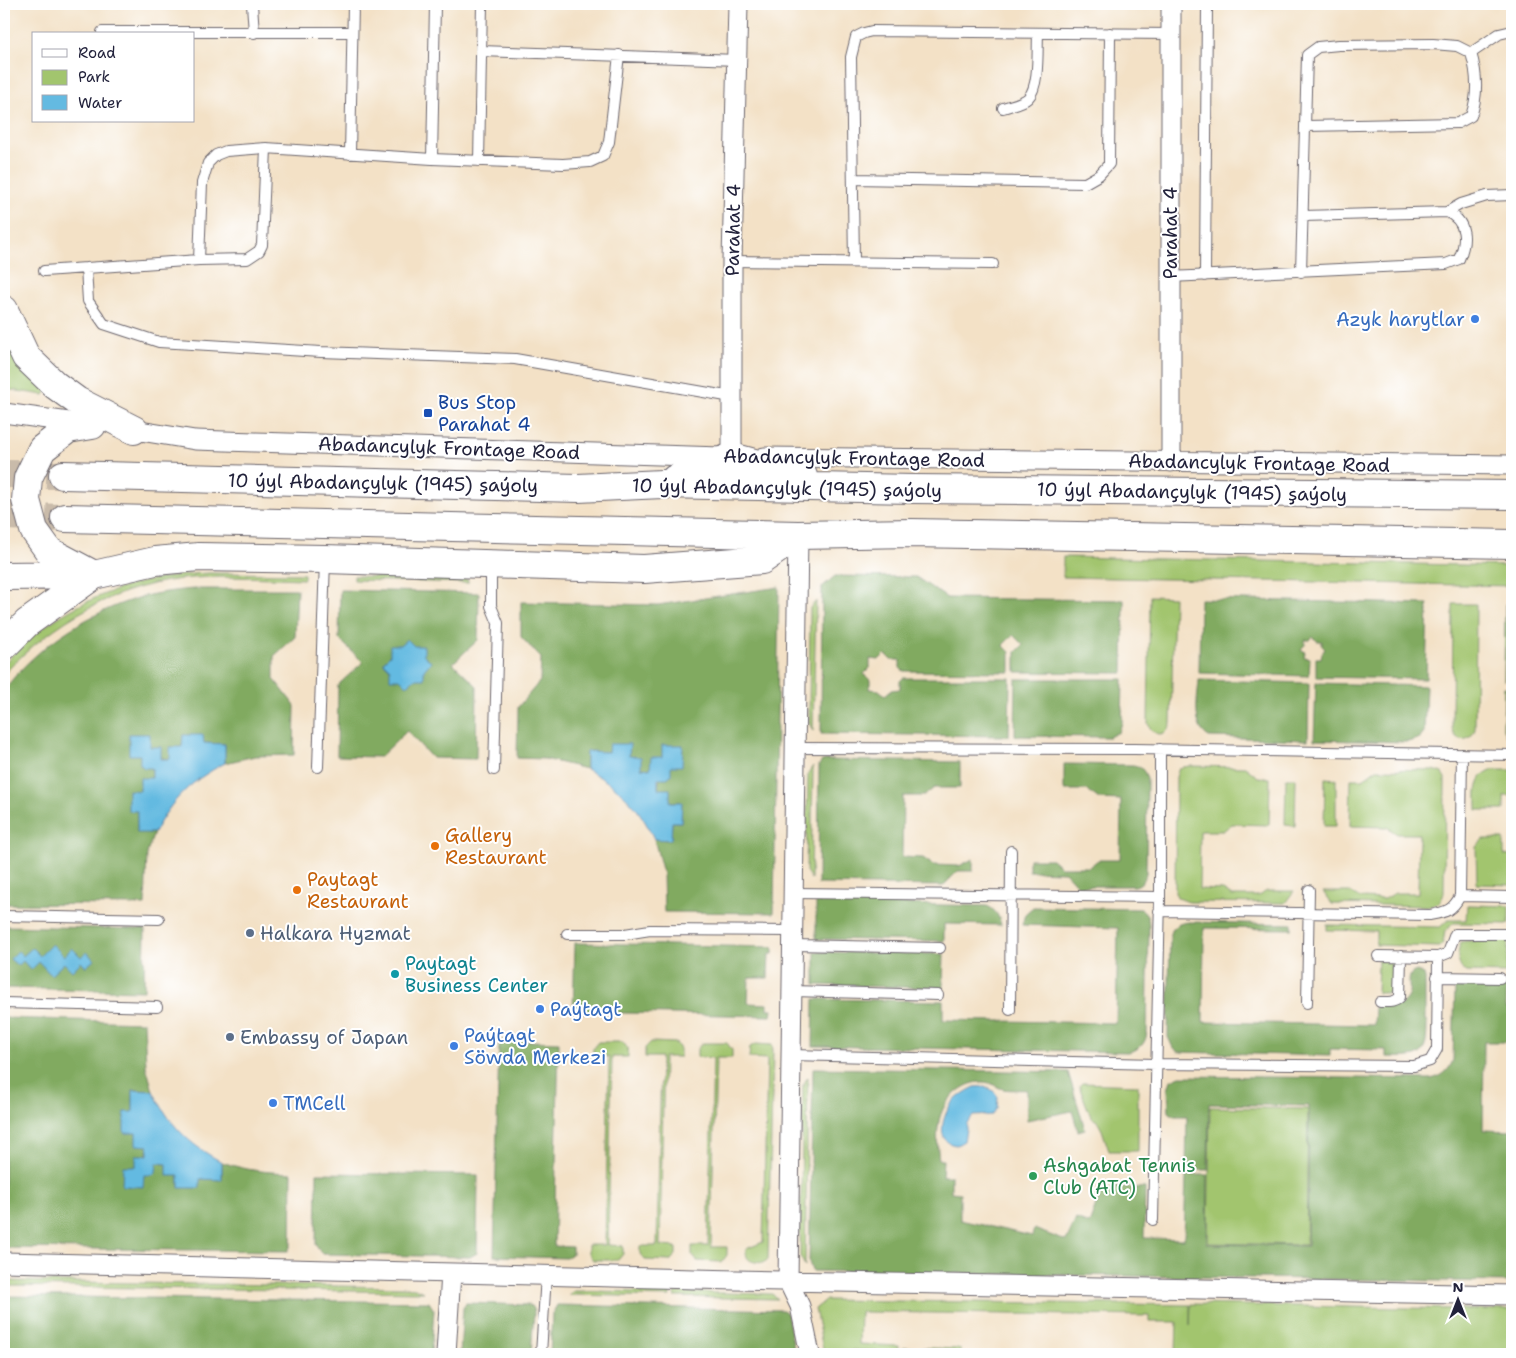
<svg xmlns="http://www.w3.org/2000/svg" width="1516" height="1358" font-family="'Shantell Sans',sans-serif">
  <rect width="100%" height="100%" fill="#fff"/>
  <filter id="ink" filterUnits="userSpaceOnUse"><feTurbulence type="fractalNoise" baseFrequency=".02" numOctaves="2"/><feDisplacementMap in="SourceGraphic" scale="10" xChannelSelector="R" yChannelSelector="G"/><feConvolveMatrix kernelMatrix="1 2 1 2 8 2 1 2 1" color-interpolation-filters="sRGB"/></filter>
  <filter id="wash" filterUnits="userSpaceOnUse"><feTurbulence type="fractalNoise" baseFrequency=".0096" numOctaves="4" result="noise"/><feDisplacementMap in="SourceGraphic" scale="20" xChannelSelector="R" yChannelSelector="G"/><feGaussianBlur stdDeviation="1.12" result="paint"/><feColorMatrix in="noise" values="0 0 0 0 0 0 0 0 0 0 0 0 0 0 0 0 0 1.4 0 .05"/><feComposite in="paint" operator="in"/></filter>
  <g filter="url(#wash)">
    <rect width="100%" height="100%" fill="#f3e1c6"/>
    <!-- green -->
    <path fill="#a2c56e" stroke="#627454" d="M 4,339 L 48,389 L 44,395 L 4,389 Z
      M 1063,557 L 1512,566 L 1512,586 L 1063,577 Z
      M 209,573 L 304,574 L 304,579 C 267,578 230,576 193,578 C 119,583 54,620 4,674 L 4,664 C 55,604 133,576 209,573 Z
      M 354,576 L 465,579 L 468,580 L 468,583 L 354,580 Z
      M 1150,596 L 1174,597 L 1171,723 C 1167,738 1152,737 1148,723 Z
      M 816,601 L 813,731 L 809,723 L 810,608 Z
      M 1453,604 L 1476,604 L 1475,729 C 1471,743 1455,743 1452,729 Z
      M 813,766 L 811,879 L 806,871 L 808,773 Z
      M 1189,766 L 1245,767 L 1258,777 L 1270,778 L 1269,825 L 1232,824 L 1223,831 L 1200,831 L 1199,889 L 1223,890 L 1232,896 L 1258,896 L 1267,891 L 1294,891 L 1285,903 L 1189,902 L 1178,898 L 1175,893 L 1176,777 L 1179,768 Z
      M 1377,769 L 1433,770 L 1442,773 L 1445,778 L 1444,893 L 1439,903 L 1428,906 L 1332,904 L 1323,892 L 1350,892 L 1359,898 L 1385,899 L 1395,893 L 1418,893 L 1419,834 L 1397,834 L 1387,827 L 1350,826 L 1351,779 L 1363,779 Z
      M 1491,770 L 1512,770 L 1512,796 L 1504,796 L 1504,810 L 1477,810 C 1477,794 1474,777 1491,770 Z
      M 1286,778 L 1296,778 L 1295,826 L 1285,825 Z
      M 1325,778 L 1336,779 L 1336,826 L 1324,826 Z
      M 1483,839 L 1504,839 L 1504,855 L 1512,856 L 1512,885 L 1477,884 L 1476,847 Z
      M 1467,905 L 1509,906 L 1509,923 L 1507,924 L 1454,923 L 1445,931 L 1443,943 L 1439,947 L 1376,945 L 1376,931 L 1327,930 L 1327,925 L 1440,927 L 1448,920 L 1466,920 Z
      M 1466,941 L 1508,941 L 1507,973 L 1466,972 C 1456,967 1457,951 1461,942 Z
      M 1378,959 L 1393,960 L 1394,963 L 1394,990 L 1392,993 L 1377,993 Z
      M 598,1042 L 623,1042 L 628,1049 L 628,1057 L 612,1057 L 608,1245 L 623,1246 L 623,1254 L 618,1260 L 593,1260 L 588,1253 L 588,1245 L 605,1245 L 609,1057 L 593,1056 L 593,1048 Z
      M 651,1042 L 676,1043 L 680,1049 L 680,1057 L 664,1057 L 660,1246 L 676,1247 L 676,1255 L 670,1261 L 645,1260 L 640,1254 L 640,1246 L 657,1246 L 661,1057 L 645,1057 L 645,1048 Z
      M 702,1043 L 727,1043 L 732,1050 L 732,1058 L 716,1058 L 711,1247 L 727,1247 L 727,1255 L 722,1262 L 697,1261 L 692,1255 L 692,1246 L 708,1246 L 713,1058 L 697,1057 L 697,1049 Z
      M 756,1044 L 772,1045 L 773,1050 L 768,1259 L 764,1263 C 753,1262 745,1262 746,1249 L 763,1242 L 767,1059 L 749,1058 L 750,1047 Z
      M 808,1077 L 805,1266 L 800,1256 L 803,1085 Z
      M 1082,1083 L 1138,1085 L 1138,1151 L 1109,1151 L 1102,1130 L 1097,1121 L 1091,1117 L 1079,1086 Z
      M 1210,1107 L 1308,1109 L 1306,1245 L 1208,1243 Z
      M 4,1281 L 401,1287 L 415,1288 L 423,1292 L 4,1286 Z
      M 574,1291 L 670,1292 L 670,1297 L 568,1295 Z
      M 675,1292 L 772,1294 L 778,1299 L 675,1297 Z
      M 826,1300 L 1190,1305 L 1190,1325 L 1191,1304 L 1512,1310 L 1512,1354 L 1176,1354 L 1177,1322 L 1149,1322 L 1149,1316 L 860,1312 L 859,1344 L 898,1346 L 897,1353 L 852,1350 L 851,1354 L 824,1354 L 815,1309 Z
      M 904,1347 L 960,1349 L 960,1354 L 904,1354 Z"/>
    <!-- forest -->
    <path fill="#81aa61" stroke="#52664e" d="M 835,576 L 916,577 L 947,598 L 1124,600 L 1123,673 L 1016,672 L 1016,652 L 1023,645 L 1013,635 L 1003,645 L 1010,652 L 1010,672 L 903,671 L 900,668 L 900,660 L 891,660 L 885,654 L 879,660 L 870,659 L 870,668 L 864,674 L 870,680 L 870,689 L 879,690 L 885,695 L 891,690 L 900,689 L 900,681 L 903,678 L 1010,678 L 1009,736 L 821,734 L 822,587 Z
      M 779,587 L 774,913 L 664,912 L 663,873 L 654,839 L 671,840 L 672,822 L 681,822 L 681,802 L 670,802 L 658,789 L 662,758 L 651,769 L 641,768 L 629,757 L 629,744 L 609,752 L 586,751 L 586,769 L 545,759 L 517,758 L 518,707 L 540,681 L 541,658 L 521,637 L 521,602 L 658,605 Z
      M 194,589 L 297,589 L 295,637 L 274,656 L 274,679 L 295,706 L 294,755 L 255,756 L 225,763 L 225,744 L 203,743 L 183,735 L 182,748 L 170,759 L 140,755 L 152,768 L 152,778 L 140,791 L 128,791 L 137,811 L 137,832 L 154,833 L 147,853 L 145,905 L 4,904 L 4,690 C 38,644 93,609 149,595 C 164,592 179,590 194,589 Z
      M 340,590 L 479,593 L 478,640 L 453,663 L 477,686 L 476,759 L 432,758 L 407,731 L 380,757 L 337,756 L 338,685 L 363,662 L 339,639 Z
      M 1200,599 L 1428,604 L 1426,679 L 1316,677 L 1316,658 L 1321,658 L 1322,653 L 1325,649 L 1322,646 L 1322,641 L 1317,641 L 1313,637 L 1310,640 L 1305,640 L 1305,645 L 1301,649 L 1305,652 L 1304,657 L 1310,658 L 1309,676 L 1199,673 Z
      M 1505,604 L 1512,604 L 1512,680 L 1504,680 Z
      M 1016,679 L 1123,679 L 1122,723 L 1119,732 L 1109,737 L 1015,736 Z
      M 1199,680 L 1309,683 L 1308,740 L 1209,737 C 1191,727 1198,697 1199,680 Z
      M 1316,683 L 1426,686 L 1424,733 L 1420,738 L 1408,742 L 1314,740 Z
      M 1504,687 L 1512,687 L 1512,742 L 1507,739 L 1503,729 Z
      M 826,760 L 960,762 L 960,788 L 934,788 L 924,796 L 903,796 L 902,857 L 923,858 L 933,865 L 959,866 L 973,859 L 973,871 L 958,871 L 943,886 L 818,884 L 819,765 L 822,761 Z
      M 1064,764 L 1133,765 C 1141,766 1145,771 1147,779 L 1146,873 C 1145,880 1142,884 1135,886 L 1078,886 L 1065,872 L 1029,871 L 1029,859 L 1052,859 L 1061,867 L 1089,867 L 1098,860 L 1120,860 L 1121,800 L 1099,799 L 1087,790 L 1064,790 Z
      M 816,902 L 987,906 C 996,910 999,916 1001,925 L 944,924 L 944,941 L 816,939 Z
      M 1033,907 L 1141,909 C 1148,913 1149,921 1149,928 L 1147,1033 C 1145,1045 1139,1050 1127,1052 L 813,1046 L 814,999 L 943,1001 L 943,1020 L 1116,1023 L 1118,928 L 1022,925 L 1025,914 Z
      M 1189,922 L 1292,924 L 1292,929 L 1204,928 L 1203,1022 L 1374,1025 L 1375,1006 L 1400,1005 C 1403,1003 1406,1000 1408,996 C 1412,987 1404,974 1417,971 L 1424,975 L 1425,979 L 1425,1021 L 1427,1021 C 1427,1059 1422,1058 1386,1057 L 1386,1050 L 1330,1049 L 1330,1056 L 1178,1052 L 1173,1048 L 1168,1037 L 1170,937 C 1172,926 1178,923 1189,922 Z
      M 4,926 L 145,929 L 144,991 L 4,988 Z
      M 575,943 L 773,947 L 773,954 L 769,954 L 768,978 L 749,978 L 748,1003 L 768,1004 L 768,1009 L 772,1009 L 771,1016 L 573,1012 Z
      M 815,952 L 944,954 L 943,988 L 815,985 Z
      M 1455,984 L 1507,985 L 1506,1008 L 1512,1008 L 1512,1042 L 1484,1042 L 1483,1130 L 1512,1131 L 1512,1282 L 812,1271 L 809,1262 L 813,1068 L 1068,1072 L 1085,1129 L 1078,1131 L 1072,1111 L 1027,1120 L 1027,1090 C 1019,1089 1007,1091 1000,1088 C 993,1085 990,1082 982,1082 C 973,1082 964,1086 957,1092 C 935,1109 936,1135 939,1160 L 943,1160 L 942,1176 L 951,1176 L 951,1192 L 960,1193 L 960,1220 L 1032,1236 L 1034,1229 L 1066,1241 L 1076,1219 L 1089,1224 L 1101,1192 L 1112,1192 L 1112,1187 L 1145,1188 L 1144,1238 L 1184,1239 L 1186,1175 L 1208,1175 L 1207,1244 L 1307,1246 L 1309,1106 L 1209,1104 L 1208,1170 L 1186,1170 L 1187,1116 L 1174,1116 L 1169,1112 L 1168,1089 L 1171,1080 L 1180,1076 L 1430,1079 C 1442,1077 1449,1071 1453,1060 Z
      M 4,1018 L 144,1022 L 146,1066 L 153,1091 L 133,1090 L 133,1112 L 124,1133 L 137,1133 L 148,1146 L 144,1175 L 156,1163 L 167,1164 L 179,1176 L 179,1187 L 200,1179 L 222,1179 L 222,1162 C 248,1171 265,1172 292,1173 L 291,1245 L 288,1251 L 4,1248 Z
      M 499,1040 L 559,1042 L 554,1246 L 572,1247 L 572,1254 L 566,1258 L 494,1256 Z
      M 317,1173 L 478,1175 L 477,1253 L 470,1257 L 322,1254 L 316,1245 Z
      M 4,1296 L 429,1302 L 434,1310 L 431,1354 L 4,1354 Z
      M 466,1303 L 530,1305 L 533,1308 L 534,1313 L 531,1354 L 460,1354 L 463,1308 Z
      M 557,1305 L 783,1310 L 787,1313 L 795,1354 L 550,1354 L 552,1314 Z"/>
    <!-- water -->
    <path fill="#64bae1" stroke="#436e8e" d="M 407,639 L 414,646 L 424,646 L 424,655 L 431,662 L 424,670 L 424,679 L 414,679 L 407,686 L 400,679 L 390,679 L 390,669 L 383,662 L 390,655 L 390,645 L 400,645 Z
      M 129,734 L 150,734 L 150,747 L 161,747 L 161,759 L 170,759 L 170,747 L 182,747 L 183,735 L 203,735 L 204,743 L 225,744 L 225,763 C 191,781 172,799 154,833 L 137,833 L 137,811 L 128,811 L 128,790 L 140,791 L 140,778 L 152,778 L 152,768 L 144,768 L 140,764 L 140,755 L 129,755 Z
      M 609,744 L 630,744 L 629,756 L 641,757 L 641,768 L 650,769 L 651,757 L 662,757 L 662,745 L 683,745 L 682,766 L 671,766 L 671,775 L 667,778 L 658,778 L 658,789 L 670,789 L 670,802 L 682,802 L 681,822 L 672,822 L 671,840 L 654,839 C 638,804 620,788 586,769 L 586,751 L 608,752 Z
      M 52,944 L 64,956 L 72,948 L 81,957 L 87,952 L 94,960 L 86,967 L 81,962 L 72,971 L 64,963 L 51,975 L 39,962 L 31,970 L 23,961 L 18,966 L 10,959 L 18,951 L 23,956 L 32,948 L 40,956 Z
      M 975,1087 C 986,1086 993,1088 998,1097 L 997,1108 L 992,1115 L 973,1116 L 967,1123 L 964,1141 L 957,1145 C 934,1144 943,1114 952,1103 C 959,1096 966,1091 975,1087 Z
      M 133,1090 L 153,1091 C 170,1125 188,1144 222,1162 L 222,1180 L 200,1179 L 200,1188 L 179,1188 L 179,1176 L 167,1176 L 167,1164 L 157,1163 L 156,1172 L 153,1175 L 144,1175 L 143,1187 L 122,1186 L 123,1166 L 136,1166 L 136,1155 L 148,1155 L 148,1146 L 136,1145 L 136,1133 L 124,1133 L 124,1112 L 133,1112 Z"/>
  </g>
  <g filter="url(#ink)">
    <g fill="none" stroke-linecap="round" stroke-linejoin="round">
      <!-- primary-tunnel -->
      <path stroke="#c9bbaa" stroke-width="28" stroke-dasharray="28 14" stroke-linecap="butt" d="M 4,474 L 63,475
        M 4,516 L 65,518"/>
      <!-- service casing -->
      <g stroke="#6b656c" stroke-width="12">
        <path id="service" d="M 252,4 L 254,33
          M 102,32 L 352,32
          M 481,51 L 738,60
          M 1471,53 L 1499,34 L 1512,31
          M 1003,108 C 1011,105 1023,103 1028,98 C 1040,86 1037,49 1038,33
          M 1306,126 L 1458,123 L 1471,116 C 1478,96 1477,73 1471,53
          M 350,154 L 353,4
          M 432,159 L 435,4
          M 479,161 L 482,4
          M 853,179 L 1085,183 L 1099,175 L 1109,164 L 1110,33
          M 1447,212 L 1461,204 L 1487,196 L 1512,195
          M 199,260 L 202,183 L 208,163 L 216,155 L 226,151 L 266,148 L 432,159 L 563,164 L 590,162 L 603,156 L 609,142 L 619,55
          M 732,261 L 993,264
          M 854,262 L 851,57 L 856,37 L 864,33 L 872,31 L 1171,34
          M 86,268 L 88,301 L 104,324 L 159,342 L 321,352 L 515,359 L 732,397
          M 44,271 L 199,260 L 247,259 L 259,251 L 262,245 L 266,148
          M 1301,272 L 1307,55 L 1318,47 L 1339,45 L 1433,44 L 1457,46 L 1471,53
          M 1205,276 L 1207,4
          M 1170,277 L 1446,264 L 1459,259 C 1467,241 1467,221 1447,212 L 1303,216
          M 491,565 L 491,606 L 498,623 L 494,770
          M 795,748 L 1134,749 L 1512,755
          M 318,767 L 325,560
          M 793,893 L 1160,897
          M 1460,896 L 1462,754
          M 1159,911 L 1430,915 C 1446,912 1452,911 1460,896 L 1512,897
          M 4,916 L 159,919
          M 567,934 L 625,934 L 650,930 L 793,931
          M 793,945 L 940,948
          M 1378,956 L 1438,957 L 1448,953 L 1455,934 L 1506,934
          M 1437,977 L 1500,978
          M 792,991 L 938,995
          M 1380,1002 C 1388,1002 1395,1003 1400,997 L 1401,956
          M 4,1003 L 157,1007
          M 1307,1003 L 1309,890
          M 1010,1010 L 1011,851
          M 791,1055 L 1156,1064 L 1414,1066 L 1430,1061 L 1437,1049 L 1438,957
          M 1153,1220 L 1160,897 L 1160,749
          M 541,1354 L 546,1275"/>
      </g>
      <!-- minor casing -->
      <g stroke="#6b656c" stroke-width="21">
        <path id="minor" d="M 4,413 L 83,424
          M 122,428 L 195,440 L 721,457
          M 732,457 L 732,261 L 738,4
          M 764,457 L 1512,465
          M 1171,462 L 1171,4
          M 798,535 L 788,1281 L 800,1306 L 810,1354
          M 4,1262 L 736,1280 L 1512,1295
          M 446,1354 L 451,1273"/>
      </g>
      <!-- primary casing -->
      <g stroke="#6b656c" stroke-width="30">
        <path id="primary" d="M 4,310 L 26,357 L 55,385 L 77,401 L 134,430
          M 92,425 L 68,429 L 42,449 L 28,478 L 26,500 L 34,530 L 49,551 L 94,575
          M 63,475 L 578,488 L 662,484 L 913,489 L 1512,495
          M 675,479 L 732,457 L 803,476
          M 65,518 L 798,535 L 912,533 L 1512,544
          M 4,576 L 90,575
          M 4,646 L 27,623 L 94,575 L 155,561 L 199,557 L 325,559 L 644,569 L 762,560 L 798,535"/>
      </g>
      <!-- service -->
      <use href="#service" stroke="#fff" stroke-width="10"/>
      <!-- minor -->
      <use href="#minor" stroke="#fff" stroke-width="19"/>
      <!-- primary -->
      <use href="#primary" stroke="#fff" stroke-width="28"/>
    </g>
  </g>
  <!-- markers -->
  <g fill="#3f7fe0" stroke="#fff" stroke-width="2">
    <circle cx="1475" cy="319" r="5"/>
    <circle cx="540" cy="1009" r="5"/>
    <circle cx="454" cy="1046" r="5"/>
    <circle cx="273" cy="1103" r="5"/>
  </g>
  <rect fill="#1a4fb4" stroke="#fff" stroke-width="2" x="423" y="408" width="10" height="10" rx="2.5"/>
  <g fill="#e8710a" stroke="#fff" stroke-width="2">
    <circle cx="435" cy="846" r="5"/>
    <circle cx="297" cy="890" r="5"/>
  </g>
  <g fill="#5c6f8a" stroke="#fff" stroke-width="2">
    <circle cx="250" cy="933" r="5"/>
    <circle cx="230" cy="1037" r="5"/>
  </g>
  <circle fill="#0f9aa8" stroke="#fff" stroke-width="2" cx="395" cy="974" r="5"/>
  <circle fill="#2e9e5b" stroke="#fff" stroke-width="2" cx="1033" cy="1176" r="5"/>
  <g text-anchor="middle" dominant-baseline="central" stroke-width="4" stroke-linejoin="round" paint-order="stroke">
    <!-- street labels -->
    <g font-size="19" fill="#22223b" stroke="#fff">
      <text transform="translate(733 230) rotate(-89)">Parahat 4</text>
      <text transform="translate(1170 233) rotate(-90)">Parahat 4</text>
      <text transform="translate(449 448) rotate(2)">Abadancylyk Frontage Road</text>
      <text transform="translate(854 458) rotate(1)">Abadancylyk Frontage Road</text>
      <text transform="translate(1259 463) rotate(1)">Abadancylyk Frontage Road</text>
      <text transform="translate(383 483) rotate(1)">10 ýyl Abadançylyk (1945) şaýoly</text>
      <text transform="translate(787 488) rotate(1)">10 ýyl Abadançylyk (1945) şaýoly</text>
      <text transform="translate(1192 492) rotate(1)">10 ýyl Abadançylyk (1945) şaýoly</text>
    </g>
    <!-- shop labels -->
    <g font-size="19" fill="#366cbe" stroke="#fff" text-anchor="start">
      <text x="1465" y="319" text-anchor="end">Azyk harytlar</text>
      <text x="550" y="1009">Paýtagt</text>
      <text x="464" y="1035">Paýtagt<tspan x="464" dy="22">Söwda Merkezi</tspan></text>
      <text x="283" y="1103">TMCell</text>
    </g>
    <!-- transit labels -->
    <g font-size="19" fill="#164399" stroke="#fff" text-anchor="start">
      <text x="438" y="402">Bus Stop<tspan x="438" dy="22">Parahat 4</tspan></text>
    </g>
    <!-- food labels -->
    <g font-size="19" fill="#c56008" stroke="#fff" text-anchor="start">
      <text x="445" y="835">Gallery<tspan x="445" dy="22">Restaurant</tspan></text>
      <text x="307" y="879">Paytagt<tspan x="307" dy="22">Restaurant</tspan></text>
    </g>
    <!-- service labels -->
    <g font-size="19" fill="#4e5e75" stroke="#fff" text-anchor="start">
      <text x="260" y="933">Halkara Hyzmat</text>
      <text x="240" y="1037">Embassy of Japan</text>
    </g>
    <!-- culture labels -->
    <g font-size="19" fill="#0d838f" stroke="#fff" text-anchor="start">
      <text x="405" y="963">Paytagt<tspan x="405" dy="22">Business Center</tspan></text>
    </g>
    <!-- leisure labels -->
    <g font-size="19" fill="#27864d" stroke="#fff" text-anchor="start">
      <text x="1043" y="1165">Ashgabat Tennis<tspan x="1043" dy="22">Club (ATC)</tspan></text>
    </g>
  </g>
  <!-- margin -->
  <rect width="1516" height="1358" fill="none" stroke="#fff" stroke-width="20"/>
  <!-- legend -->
  <rect x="32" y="32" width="162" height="90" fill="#ffffff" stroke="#a7a7b1"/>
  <rect x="42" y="49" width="25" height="8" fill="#ffffff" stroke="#a7a7b1"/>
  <text x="78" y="58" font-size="15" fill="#22223b">Road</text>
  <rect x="42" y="70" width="25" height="15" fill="#a2c56e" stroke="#a7a7b1"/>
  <text x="78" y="82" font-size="15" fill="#22223b">Park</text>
  <rect x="42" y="95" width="25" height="15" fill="#64bae1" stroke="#a7a7b1"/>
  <text x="78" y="108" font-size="15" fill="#22223b">Water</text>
  <!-- north arrow -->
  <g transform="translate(1458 1300)" stroke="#ffffff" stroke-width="4" paint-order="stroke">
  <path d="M0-4L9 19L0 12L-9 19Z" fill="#22223b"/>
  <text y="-8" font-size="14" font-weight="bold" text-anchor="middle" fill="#22223b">N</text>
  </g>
</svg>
